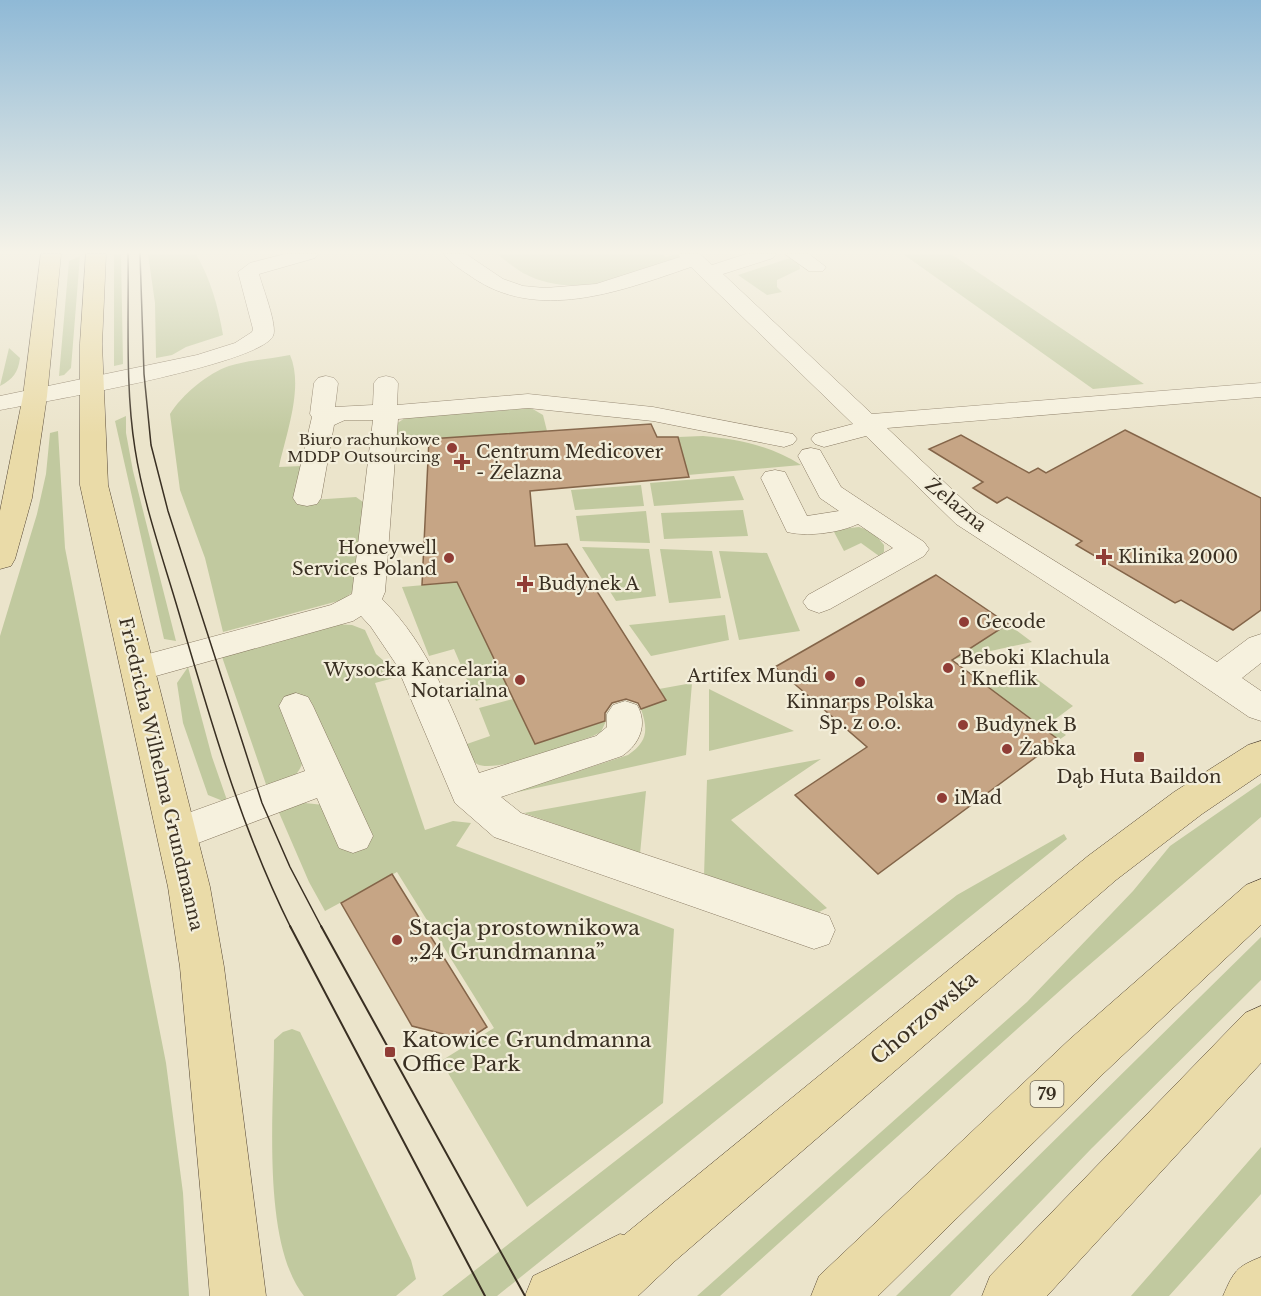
<svg xmlns="http://www.w3.org/2000/svg" width="1261" height="1296" font-family="'Libre Baskerville',serif">
  <rect width="100%" height="100%" fill="#ebe4cb"/>
  <!-- green -->
  <path fill="#c1c99f" d="M 114,254 L 121,254 L 123,364 L 114,366 Z
    M 148,254 L 196,254 C 211,280 218,306 223,335 L 186,347 L 172,355 L 156,358 L 155,303 Z
    M 497,254 L 663,254 L 666,257 L 678,254 L 683,259 C 631,275 575,301 523,273 C 514,268 505,260 497,254 Z
    M 903,254 L 951,254 L 1144,384 L 1093,389 Z
    M 80,256 L 71,368 L 64,375 L 59,376 L 69,261 Z
    M 790,258 L 799,264 L 800,269 L 777,280 L 777,287 L 782,292 L 767,295 L 738,275 Z
    M 9,348 L 20,358 C 18,373 13,379 0,386 Z
    M 290,355 C 304,387 286,434 279,467 L 302,466 L 297,501 L 356,497 L 363,502 L 354,591 L 342,600 L 223,632 L 205,558 L 180,490 L 170,414 C 182,395 208,373 229,366 C 248,360 271,359 290,355 Z
    M 531,408 L 543,415 L 547,431 L 393,442 L 396,424 L 405,418 Z
    M 126,416 L 126,433 L 133,471 L 176,641 L 164,639 L 115,421 Z
    M 58,431 L 65,548 L 166,1063 L 183,1193 L 189,1296 L 0,1296 L 0,636 L 37,514 L 46,474 L 50,433 Z
    M 703,436 C 739,439 771,446 801,465 L 688,475 L 678,437 Z
    M 734,476 L 744,500 L 654,506 L 650,483 Z
    M 641,485 L 644,506 L 575,510 L 571,490 Z
    M 743,510 L 748,536 L 664,539 L 661,513 Z
    M 646,511 L 650,543 L 580,541 L 576,516 Z
    M 859,527 L 873,532 L 884,545 L 884,552 L 879,556 L 861,543 L 844,551 L 833,530 Z
    M 582,547 L 649,549 L 656,596 L 616,601 Z
    M 660,549 L 712,551 L 721,598 L 669,603 Z
    M 719,551 L 767,553 L 800,631 L 739,640 Z
    M 457,582 L 509,690 L 476,701 L 454,649 L 429,656 L 402,587 Z
    M 725,615 L 729,640 L 651,656 L 629,625 Z
    M 334,624 L 352,625 L 365,630 L 376,654 L 401,676 L 375,683 L 425,830 L 453,821 L 471,823 L 456,846 L 674,929 L 663,1103 L 527,1207 L 441,1061 L 494,1028 L 397,872 L 325,911 L 309,882 L 277,808 L 295,802 L 324,805 L 304,757 C 300,777 286,784 269,793 L 221,654 Z
    M 1008,624 L 1032,642 L 954,659 Z
    M 188,667 L 212,757 L 228,803 L 208,795 L 183,723 L 177,683 Z
    M 1037,679 L 1073,706 L 1050,723 L 1066,735 L 1059,740 L 980,682 Z
    M 692,683 L 686,755 L 509,794 L 628,755 C 648,741 648,730 641,709 L 666,700 L 659,689 Z
    M 709,689 L 794,731 L 709,751 Z
    M 513,699 L 535,744 L 606,721 L 601,732 L 593,736 C 570,744 495,774 477,764 C 470,760 467,752 464,745 L 490,736 L 479,708 Z
    M 821,759 L 731,820 L 827,908 L 817,913 L 704,876 L 707,780 Z
    M 1261,783 L 1261,817 L 1074,978 L 720,1296 L 697,1296 L 1027,1002 L 1133,891 L 1170,846 Z
    M 646,791 L 640,854 L 524,813 Z
    M 1064,834 L 1067,839 L 497,1296 L 442,1296 L 957,895 Z
    M 1261,937 L 1261,980 L 1091,1149 L 950,1296 L 896,1296 Z
    M 292,1029 L 300,1032 L 411,1260 L 416,1279 L 396,1296 L 304,1296 C 261,1242 274,1108 274,1040 L 283,1032 Z
    M 1261,1147 L 1261,1194 L 1169,1296 L 1131,1296 Z"/>
  <!-- building -->
  <path fill="#c6a585" stroke="#846549" stroke-width="1.5" d="M 651,424 L 657,437 L 678,437 L 689,477 L 530,491 L 535,546 L 567,544 L 666,700 L 641,709 L 638,703 L 626,699 L 612,703 L 605,713 L 605,721 L 535,744 L 457,582 L 422,585 L 429,439 Z
    M 1125,430 L 1261,498 L 1261,610 L 1233,630 L 1181,600 L 1175,603 L 1076,545 L 1082,541 L 1007,497 L 997,503 L 973,488 L 983,482 L 929,449 L 961,435 L 1029,473 L 1038,468 L 1046,473 Z
    M 936,575 L 1008,624 L 952,660 L 1059,740 L 878,874 L 795,795 L 867,747 L 775,667 Z
    M 392,874 L 487,1027 L 467,1040 L 412,1026 L 341,903 Z"/>
  <g fill="none" stroke-linecap="round" stroke-linejoin="round">
    <!-- minor casing -->
    <g stroke="#877861" stroke-width="1">
      <path id="minor" d="M 285,254 L 318,254 L 315,258 L 259,274 C 262,286 278,326 273,336 C 259,365 41,402 0,410 L 0,396 L 197,355 L 235,343 L 252,332 L 253,329 L 238,272 L 250,263 Z
        M 444,254 L 466,254 L 503,279 L 523,286 L 545,288 L 596,284 L 680,257 L 678,254 L 700,254 L 712,265 L 746,254 L 776,254 L 773,258 L 723,274 L 872,414 L 1261,383 L 1261,397 L 887,428 L 976,512 L 1217,662 L 1249,638 L 1261,634 L 1261,663 L 1242,678 L 1261,691 L 1261,721 L 1249,717 L 1164,659 L 956,524 L 866,436 L 824,447 L 815,444 L 811,439 L 815,434 L 853,424 L 691,267 C 621,291 536,324 469,275 C 460,269 450,263 444,254 Z
        M 785,254 L 809,254 L 826,267 L 823,271 L 809,271 Z
        M 326,376 L 334,378 L 338,383 L 335,407 L 373,405 L 374,383 L 378,378 L 386,376 L 394,378 L 398,383 L 397,405 L 528,394 L 653,407 L 793,434 L 797,439 L 793,444 L 784,447 L 653,421 L 528,408 L 398,419 L 385,592 L 382,599 C 430,646 453,712 479,773 L 596,736 L 607,727 L 607,714 L 613,705 L 625,701 L 637,705 C 648,724 640,744 622,756 L 501,797 L 521,813 L 829,916 L 835,930 L 829,944 L 814,949 L 494,837 L 455,803 L 396,664 L 371,627 L 361,616 L 353,621 L 138,681 L 126,678 L 121,669 L 126,660 L 331,605 L 352,594 L 373,420 L 345,420 L 334,425 L 321,498 L 317,504 L 307,506 L 297,504 L 293,498 L 312,417 L 310,414 L 314,383 L 318,378 Z
        M 811,448 L 820,450 L 841,487 L 924,542 L 929,549 L 924,556 L 830,609 L 819,613 L 808,609 L 803,602 L 808,595 L 893,548 L 858,524 C 839,533 807,537 787,532 L 761,478 L 765,472 L 775,470 L 785,472 L 807,516 L 839,511 L 820,498 L 798,456 L 802,450 Z
        M 296,693 L 308,697 L 313,706 L 373,836 L 367,848 L 353,853 L 339,848 L 317,798 L 177,851 L 163,846 L 157,834 L 163,822 L 305,771 L 279,706 L 284,697 Z"/>
    </g>
    <!-- major casing -->
    <g stroke="#554634" stroke-width="1">
      <path id="major" d="M 41,254 L 61,254 L 47,396 L 32,498 L 15,559 L 11,566 L 0,569 L 0,511 L 23,396 Z
        M 86,254 L 106,254 L 102,344 L 108,485 L 210,887 L 224,967 L 266,1296 L 210,1296 L 180,967 L 168,887 L 80,485 L 80,344 Z
        M 1261,741 L 1261,774 L 1202,814 L 1116,880 L 675,1261 L 638,1296 L 525,1296 L 533,1276 L 620,1234 L 624,1235 L 1088,856 L 1174,792 L 1248,745 Z
        M 1261,879 L 1261,925 L 1104,1073 L 878,1296 L 811,1296 L 819,1276 L 1070,1039 L 1246,885 Z
        M 1261,1006 L 1261,1063 L 1047,1296 L 982,1296 L 990,1276 L 1245,1013 Z
        M 1261,1257 L 1261,1296 L 1223,1296 C 1234,1271 1236,1267 1261,1257 Z"/>
    </g>
    <!-- minor -->
    <use href="#minor" fill="#f6f1de" fill-rule="evenodd"/>
    <!-- major -->
    <use href="#major" fill="#eadba8" fill-rule="evenodd"/>
    <!-- tram-far1 -->
    <path stroke="#392f22" stroke-width="1.5" d="M 128,254 C 129,318 125,386 135,449 C 144,507 165,564 181,620 C 212,725 242,830 291,928
      M 140,254 L 144,374 L 151,445 L 168,511 L 262,803 L 290,867 L 322,928"/>
    <!-- tram -->
    <path stroke="#392f22" stroke-width="2" d="M 290,926 L 485,1296
      M 321,926 L 525,1296"/>
  </g>
  <!-- sky -->
  <linearGradient id="sky" x2="0" y2="1"><stop stop-color="#8fb9d6"/><stop offset="0.58" stop-color="#f6f3e8"/><stop offset="1" stop-color="#f6f3e8" stop-opacity="0"/></linearGradient>
  <rect width="1261" height="435" fill="url(#sky)"/>
  <!-- markers -->
  <g fill="#903d36" stroke="#f3eeda" stroke-width="2">
    <circle cx="452" cy="448" r="6"/>
    <path d="M459 453h6v6h6v6h-6v6h-6v-6h-6v-6h6z"/>
    <path d="M1101 548h6v6h6v6h-6v6h-6v-6h-6v-6h6z"/>
    <circle cx="449" cy="558" r="6"/>
    <path d="M522 575h6v6h6v6h-6v6h-6v-6h-6v-6h6z"/>
    <circle cx="964" cy="622" r="6"/>
    <circle cx="948" cy="668" r="6"/>
    <circle cx="830" cy="676" r="6"/>
    <circle cx="520" cy="680" r="6"/>
    <circle cx="860" cy="682" r="6"/>
    <circle cx="963" cy="725" r="6"/>
    <circle cx="1007" cy="749" r="6"/>
    <rect x="1133" y="751" width="12" height="12" rx="3"/>
    <circle cx="942" cy="798" r="6"/>
    <circle cx="397" cy="940" r="6"/>
    <rect x="384" y="1046" width="12" height="12" rx="3"/>
  </g>
  <g text-anchor="middle" dominant-baseline="central" stroke-width="4.5" stroke-linejoin="round" paint-order="stroke">
    <!-- far-poi labels -->
    <g font-size="15" fill="#392f22" stroke="#f3eeda" text-anchor="end">
      <text x="440" y="439">Biuro rachunkowe<tspan x="440" dy="17">MDDP Outsourcing</tspan></text>
    </g>
    <!-- shield labels -->
    <rect fill="#f3eeda" stroke="#716859" stroke-width="1.5" x="1030.5" y="1081" width="33" height="26" rx="4.5"/>
    <g font-size="16" font-weight="bold" fill="#392f22">
      <text x="1047" y="1094">79</text>
    </g>
    <!-- poi labels -->
    <g font-size="18" fill="#392f22" stroke="#f3eeda" text-anchor="start">
      <text x="476" y="452">Centrum Medicover<tspan x="476" dy="21">- Żelazna</tspan></text>
      <text x="437" y="548" text-anchor="end">Honeywell<tspan x="437" dy="21">Services Poland</tspan></text>
      <text x="1118" y="557">Klinika 2000</text>
      <text x="538" y="584">Budynek A</text>
      <text x="976" y="622">Gecode</text>
      <text x="960" y="658">Beboki Klachula<tspan x="960" dy="21">i Kneflik</tspan></text>
      <text x="508" y="670" text-anchor="end">Wysocka Kancelaria<tspan x="508" dy="21">Notarialna</tspan></text>
      <text x="818" y="676" text-anchor="end">Artifex Mundi</text>
      <text x="860" y="702" text-anchor="middle">Kinnarps Polska<tspan x="860" dy="21">Sp. z o.o.</tspan></text>
      <text x="975" y="725">Budynek B</text>
      <text x="1019" y="749">Żabka</text>
      <text x="1139" y="777" text-anchor="middle">Dąb Huta Baildon</text>
      <text x="954" y="798">iMad</text>
    </g>
    <!-- street labels -->
    <g font-size="18" fill="#392f22" stroke="#f3eeda">
      <text transform="translate(956 505) rotate(39)">Żelazna</text>
      <text transform="translate(161 774) rotate(77)">Friedricha Wilhelma Grundmanna</text>
    </g>
    <!-- near-poi labels -->
    <g font-size="21" fill="#392f22" stroke="#f3eeda" text-anchor="start">
      <text x="409" y="928">Stacja prostownikowa<tspan x="409" dy="24">„24 Grundmanna”</tspan></text>
      <text x="402" y="1040">Katowice Grundmanna<tspan x="402" dy="24">Office Park</tspan></text>
    </g>
    <!-- near-street labels -->
    <g font-size="21" fill="#392f22" stroke="#f3eeda">
      <text transform="translate(924 1018) rotate(-40)">Chorzowska</text>
    </g>
  </g>
</svg>
